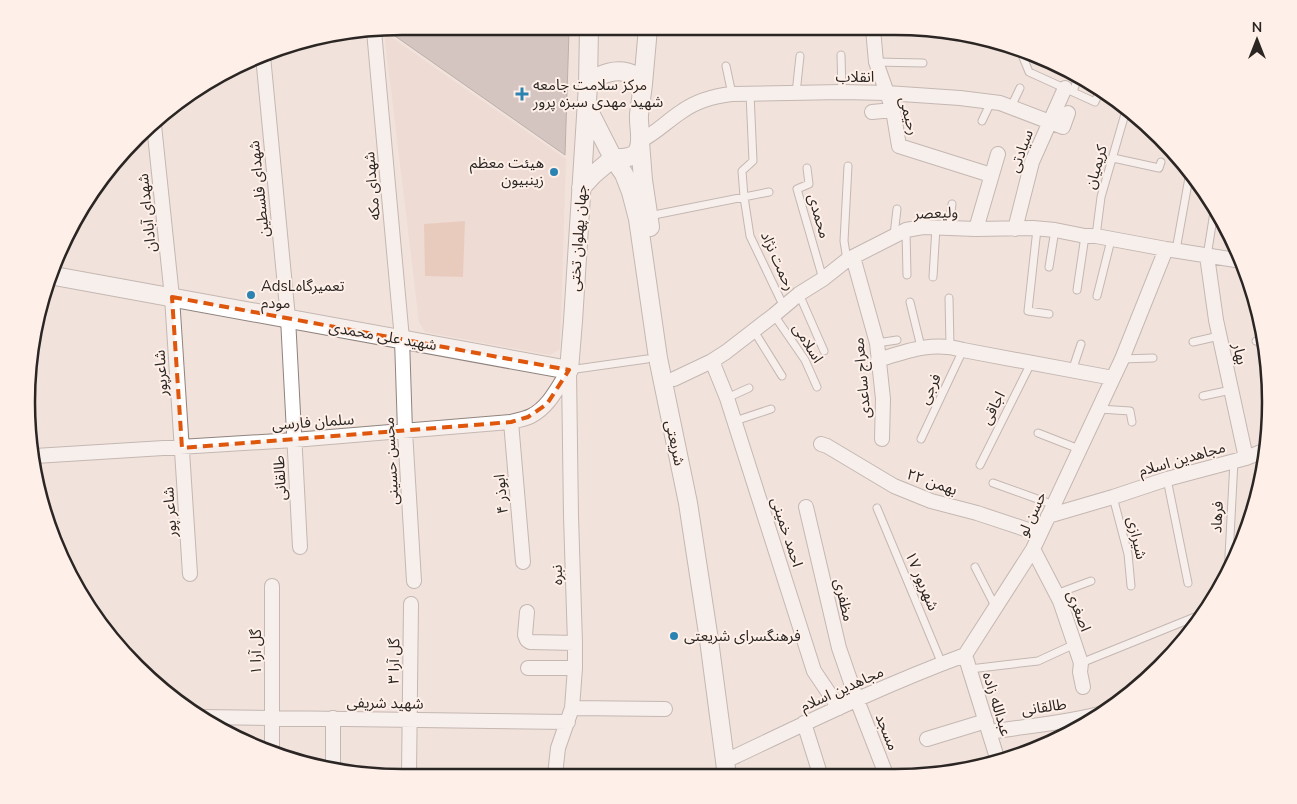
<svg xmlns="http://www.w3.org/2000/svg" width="1297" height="804" font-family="'Nunito Sans','Noto Sans Arabic',sans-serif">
  <rect width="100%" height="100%" fill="#f1e2dc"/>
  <!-- built -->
  <path fill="#ead4cb" d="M 384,32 L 566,159 L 560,349 L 550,355 L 425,332 L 419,322 Z"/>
  <!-- green -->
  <path fill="#e0b09a" d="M 465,221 L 463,277 L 425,276 L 424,224 Z"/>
  <!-- building -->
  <path fill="#b1a39d" stroke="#7d706b" d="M 385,29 L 569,32 L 565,155 Z"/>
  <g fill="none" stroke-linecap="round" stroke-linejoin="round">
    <!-- service casing -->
    <g stroke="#90837d" stroke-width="9">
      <path id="service" d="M 1020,50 L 1029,72 L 1095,102 L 1100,90
        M 841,55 L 842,92
        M 876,62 L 923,63
        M 726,66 L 732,94
        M 1073,92 L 1078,77
        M 796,93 L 800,56
        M 750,94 L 753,161 L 742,171 L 744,197 L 750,236 L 784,307
        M 1011,107 L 1020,88
        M 982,121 L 991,102
        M 1113,158 L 1159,168 L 1161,162
        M 807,168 L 809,184 L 797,189 L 823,279
        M 649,216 L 769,192
        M 949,228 L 952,204
        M 1037,229 L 1028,311 L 1049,314
        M 906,231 L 907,275
        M 894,235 L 897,209
        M 1096,236 L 1101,197 L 1127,107
        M 1176,250 L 1190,172
        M 1207,256 L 1215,206
        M 847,260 L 844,241 L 848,166
        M 1049,267 L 1055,230
        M 933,277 L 936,227
        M 1077,290 L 1085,236
        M 799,294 L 824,351
        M 1097,296 L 1111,240
        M 949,298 L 950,346
        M 910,302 L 921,347
        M 774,315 L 805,360 L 817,387
        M 754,331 L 782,376
        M 1256,341 L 1265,343
        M 1193,342 L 1219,336
        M 877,343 L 897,340
        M 1122,359 L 1153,358
        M 569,370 L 647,359
        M 1072,371 L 1081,344
        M 1203,396 L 1231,390
        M 727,398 L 749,388
        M 1099,409 L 1130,411 L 1132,422
        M 735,421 L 771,409
        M 1038,433 L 1079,449
        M 921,439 L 963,350
        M 980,465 L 1031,363
        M 1167,479 L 1188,583
        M 993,483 L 1054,505
        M 1113,497 L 1128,554 L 1131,586
        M 877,508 L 942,664
        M 975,567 L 996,608
        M 1228,575 L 1234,461
        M 1056,594 L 1091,581
        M 1081,663 L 1195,617 L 1200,619
        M 970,669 L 1038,661 L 1075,644"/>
    </g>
    <!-- minor casing -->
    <g stroke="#90837d" stroke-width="16">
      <path id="minor" d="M 873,29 L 876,62 L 893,110 L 899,146 L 991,175
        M 374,31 L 402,339 L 405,431 L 414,581
        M 263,56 L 288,318 L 300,547
        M 872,112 L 893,110
        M 154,125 L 172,297 L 190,574
        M 640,141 C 656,133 667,121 681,112 C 696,101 714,96 732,94 L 842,92 L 887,93 L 960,98 L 1000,103 L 1063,127 L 1068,113
        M 976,229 L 998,154
        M 1015,229 L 1032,162 L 1065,88
        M 1207,256 L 1216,320 L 1246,458
        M 853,257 L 877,343 L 883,399 L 882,439
        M 878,360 C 907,351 933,341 963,350 L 1113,378
        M 712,361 L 727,398 L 814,671 L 839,708
        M 674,379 L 712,361 L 726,352 L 774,315 L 799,294 L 823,279 L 847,260 L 906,230 L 923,227 L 976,229 L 1033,228 L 1055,230 L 1085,236 L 1096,236 L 1166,249 L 1242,261
        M 511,422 L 523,562
        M 821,444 L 827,446 L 894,486 L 931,501 L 977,513 L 1040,534
        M 35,456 L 294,440 L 511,422 C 518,420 525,419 531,416 C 549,407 558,387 569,370
        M 806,507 L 839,648 L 857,700 L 887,777
        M 1048,516 L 1113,497 L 1167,479 L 1246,458 L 1266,450
        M 1033,549 L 1060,601 L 1081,663 L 1080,672 L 1083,687
        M 272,586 L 272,753
        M 527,612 L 525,635 L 527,640 L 530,642 L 575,643
        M 965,655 L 1033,549 L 1122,359 L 1166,249
        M 965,655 L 998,761
        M 528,668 L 575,668
        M 572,708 L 665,709
        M 202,717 L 568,722
        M 333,718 L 333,769
        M 804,723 L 821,777
        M 989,732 C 1027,726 1066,723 1103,713
        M 927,739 L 986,721
        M 725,760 L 734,757 C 810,721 886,684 965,655
        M 409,775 L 411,604
        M 555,775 L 558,748 L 572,708 L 575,668 L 575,643 L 571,516 L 569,371"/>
    </g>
    <!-- tertiary casing -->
    <g stroke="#90837d" stroke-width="20">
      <path id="tertiary" d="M 643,84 L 648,28
        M 588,85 L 589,27
        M 640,142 L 643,180 L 650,227
        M 581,188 L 593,175 L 613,158 L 624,174 L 631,192 L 638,219 L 658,358 L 688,503 L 709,640 L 727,776
        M 49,275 L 569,370 L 573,321 L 588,85 C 598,73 619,67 634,75 C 637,77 640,81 643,84 C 642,94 640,104 639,115 C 638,126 644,144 636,153 C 630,159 620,158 613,158 L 587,107"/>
    </g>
    <!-- service -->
    <use href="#service" stroke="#fff" stroke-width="7"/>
    <!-- minor -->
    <use href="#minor" stroke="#fff" stroke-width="14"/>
    <!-- tertiary -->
    <use href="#tertiary" stroke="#fff" stroke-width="18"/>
  </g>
  <!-- marked area -->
  <path d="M0 0H1297V804H0ZM 172,297 L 569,370 L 547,404 L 528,417 L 511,422 L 182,448 Z" fill="#f1e2dc" fill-opacity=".55" fill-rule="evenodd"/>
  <path fill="none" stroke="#df560d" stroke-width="4" stroke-dasharray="10 6" stroke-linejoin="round" d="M 172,297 L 569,370 L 547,404 L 528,417 L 511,422 L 182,448 Z"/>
  <!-- markers -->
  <g fill="#2a83b1" stroke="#fef0e9" stroke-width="2">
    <path d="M519.5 86.5h5v5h5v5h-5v5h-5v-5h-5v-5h5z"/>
    <circle cx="554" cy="172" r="5"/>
    <circle cx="251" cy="295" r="5"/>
    <circle cx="674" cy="636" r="5"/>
  </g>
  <g text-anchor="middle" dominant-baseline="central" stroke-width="4" stroke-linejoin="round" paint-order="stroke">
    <!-- street labels -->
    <g font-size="15" fill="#2b2623" stroke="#fef0e9">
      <text x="855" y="77">انقلاب</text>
      <text transform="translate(909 116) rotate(76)">رحیمی</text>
      <text transform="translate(1021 151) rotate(-70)">سیادتی</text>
      <text transform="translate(1096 167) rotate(-74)">کریمیان</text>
      <text transform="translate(372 186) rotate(-95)">شهدای مکه</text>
      <text transform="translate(259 189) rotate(-96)">شهدای فلسطین</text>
      <text transform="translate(147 213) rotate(-96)">شهدای آبادان</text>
      <text transform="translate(936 213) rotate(-2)">ولیعصر</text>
      <text transform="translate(819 216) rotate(74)">محمدی</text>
      <text transform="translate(578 238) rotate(-86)">جهان پهلوان تختی</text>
      <text transform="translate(778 261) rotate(66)">رحمت نژاد</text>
      <text transform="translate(383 336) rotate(10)">شهید علی محمدی</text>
      <text transform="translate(808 343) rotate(58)">اسلامی</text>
      <text transform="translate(1240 354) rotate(78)">بهار</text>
      <text transform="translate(161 373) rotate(-94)">شاعرپور</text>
      <text transform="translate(862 378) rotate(-95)">معراج ساعدی</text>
      <text transform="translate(930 389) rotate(-65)">فرجی</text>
      <text transform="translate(993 408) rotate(-63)">اجاقی</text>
      <text transform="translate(313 422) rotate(-4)">سلمان فارسی</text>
      <text transform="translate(675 443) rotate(78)">شریعتی</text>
      <text transform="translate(1182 459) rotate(-16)">مجاهدین اسلام</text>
      <text transform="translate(391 461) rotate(-93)">محسن حسینی</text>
      <text transform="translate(280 478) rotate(-93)">طالقانی</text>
      <text transform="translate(932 482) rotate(19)">۲۲ بهمن</text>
      <text transform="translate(501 494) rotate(-95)">ابوذر ۴</text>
      <text transform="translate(170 512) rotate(-94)">شاعر پور</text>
      <text transform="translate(1032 514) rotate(-65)">حسن لو</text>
      <text transform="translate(1217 517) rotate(-87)">فرهاد</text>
      <text transform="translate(787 532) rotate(72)">احمد خمینی</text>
      <text transform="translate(1137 538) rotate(77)">شیرازی</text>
      <text transform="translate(557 575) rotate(-92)">نبره</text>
      <text transform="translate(922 581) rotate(67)">۱۷ شهریور</text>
      <text transform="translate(844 600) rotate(77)">مظفری</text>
      <text transform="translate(1079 611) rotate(69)">اصغری</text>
      <text transform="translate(256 652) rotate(-90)">گل آرا ۱</text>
      <text transform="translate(394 661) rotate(-89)">گل آرا ۳</text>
      <text transform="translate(842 689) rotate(-24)">مجاهدین اسلام</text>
      <text transform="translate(385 703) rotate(1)">شهید شریفی</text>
      <text transform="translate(997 704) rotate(73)">عبدالله زاده</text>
      <text transform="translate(1044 707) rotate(-8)">طالقانی</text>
      <text transform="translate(887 732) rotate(68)">مسجد</text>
    </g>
    <!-- poi labels -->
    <g font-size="15" fill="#2b2623" stroke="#fef0e9" text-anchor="start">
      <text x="533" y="85">مرکز سلامت جامعه<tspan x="533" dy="17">شهید مهدی سبزه پرور</tspan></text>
      <text x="544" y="163" text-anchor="end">هیئت معظم<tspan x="544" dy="17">زینبیون</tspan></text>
      <text x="261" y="286">AdsLتعمیرگاه<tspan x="261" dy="17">مودم</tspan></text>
      <text x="684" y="636">فرهنگسرای شریعتی</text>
    </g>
  </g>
  <!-- crop -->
  <path d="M0 0H1297V804H0ZM402 35H895A367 367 0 0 1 1262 402V402A367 367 0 0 1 895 769H402A367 367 0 0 1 35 402V402A367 367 0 0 1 402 35Z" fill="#fef0e9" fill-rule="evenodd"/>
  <path fill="none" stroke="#2b2623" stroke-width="2.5" d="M402 35H895A367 367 0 0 1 1262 402V402A367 367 0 0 1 895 769H402A367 367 0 0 1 35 402V402A367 367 0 0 1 402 35Z"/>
  <!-- north arrow -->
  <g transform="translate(1257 40)" stroke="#fef0e9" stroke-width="4" paint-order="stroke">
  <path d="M0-4L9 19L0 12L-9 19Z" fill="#2b2623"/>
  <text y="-8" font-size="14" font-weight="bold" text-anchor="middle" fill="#2b2623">N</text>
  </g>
</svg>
